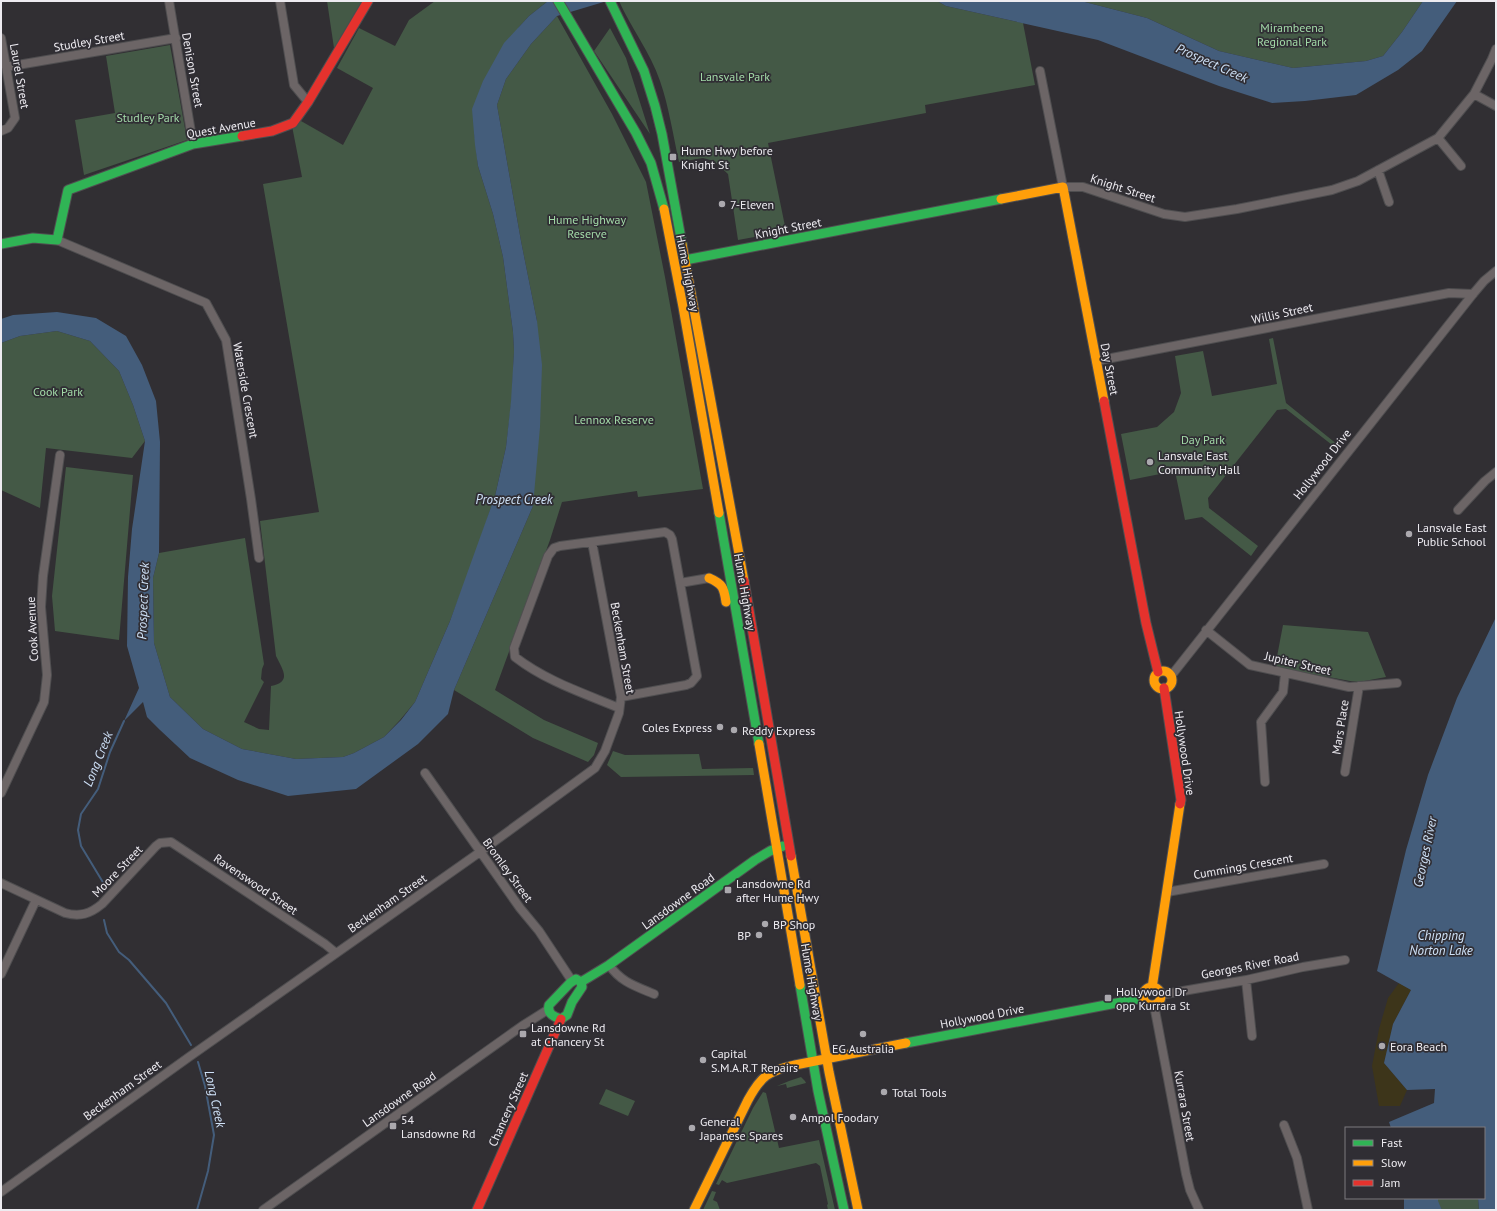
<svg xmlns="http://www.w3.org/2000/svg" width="1497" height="1211" font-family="'PT Sans',sans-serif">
  <rect width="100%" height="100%" fill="#312f33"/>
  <!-- green -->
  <path fill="#445946" d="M 327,1 L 362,1 L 334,48 Z
    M 435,1 L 548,1 L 529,16 L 519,27 L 474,129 L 478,166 L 493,214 L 503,257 L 513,332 L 514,351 L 512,397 L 506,447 L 495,496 L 473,561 L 450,621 L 415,702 L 400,720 L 384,737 L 354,753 L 343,757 L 296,759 L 242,749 L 203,729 L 170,697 L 154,643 L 153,578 L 159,553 L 245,538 L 264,664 L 262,669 L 261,679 L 264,682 L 244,722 L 259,729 L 269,730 L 271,686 C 292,682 283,670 276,656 L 260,521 L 319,512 L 263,184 L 302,177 L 292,126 L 301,121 L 343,145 L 373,88 L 337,68 L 359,28 L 395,46 L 409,20 Z
    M 619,1 L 937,1 L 946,6 L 1023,23 L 1035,85 L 925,105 L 926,113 L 768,143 L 786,231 L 738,240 L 728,174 L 714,161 L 703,158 L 679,162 C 673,135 669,107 660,81 C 650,52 631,28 619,1 Z
    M 1081,1 L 1423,1 L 1402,32 L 1383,56 L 1366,61 L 1293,68 L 1219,51 L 1147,18 Z
    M 557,16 L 612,114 L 646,182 L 665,277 L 703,489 L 638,497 L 637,491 L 562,502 L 550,540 L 495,690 L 544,720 L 598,743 L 594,755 L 588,762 L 533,738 L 454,690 L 533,506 L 537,321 L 521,241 L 497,105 L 506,79 L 531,44 Z
    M 610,28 L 626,58 L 650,134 L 594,51 Z
    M 170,45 L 187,140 L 84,175 L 75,120 L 115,113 L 106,56 Z
    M 57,331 L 90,341 L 119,371 L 133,405 L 145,441 L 132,458 L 46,448 L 40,508 L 1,490 L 1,343 L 20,336 Z
    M 1273,338 L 1286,403 L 1338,445 L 1336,448 L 1286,409 L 1277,410 L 1208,498 L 1209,508 L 1258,546 L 1251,556 L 1202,517 L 1185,520 L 1175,471 L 1130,480 L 1121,434 L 1157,427 L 1174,412 L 1181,393 L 1175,356 L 1203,351 L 1212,396 L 1277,384 L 1269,339 Z
    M 66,467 L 133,475 L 119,640 L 55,631 L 52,596 Z
    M 1283,625 L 1368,632 L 1386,677 L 1359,682 L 1350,681 L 1275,667 Z
    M 613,751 L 625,755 L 699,754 L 702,769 L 753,768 L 754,775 L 621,777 L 607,765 Z
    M 801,1077 L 805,1081 L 806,1083 L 787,1088 L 786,1084 L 777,1086 L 789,1081 Z
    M 606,1089 L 635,1101 L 628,1116 L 599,1104 Z
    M 763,1092 L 766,1093 L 779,1148 L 819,1140 L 835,1210 L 828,1210 L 827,1205 L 828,1204 L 820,1166 L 816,1163 L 727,1183 L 722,1180 L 719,1185 L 716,1184 L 753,1108 Z
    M 712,1191 L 716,1192 L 713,1200 L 717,1202 L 720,1210 L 703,1210 Z
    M 1438,1198 L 1478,1198 L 1479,1210 L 1442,1210 L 1437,1201 Z"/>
  <!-- sand -->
  <path fill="#3d351a" d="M 1399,983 L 1411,990 L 1393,1024 L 1384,1063 L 1407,1090 L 1400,1106 L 1379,1106 L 1372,1066 L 1379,1029 L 1388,998 Z"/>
  <!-- water -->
  <path fill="#445d7b" d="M 548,1 L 607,1 L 557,16 L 531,44 L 506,79 L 497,105 L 521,241 L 537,321 L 542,365 L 540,427 L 533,506 L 454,690 L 448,714 L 418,744 L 356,789 L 288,796 L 238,780 L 190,758 L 160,730 L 147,717 L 143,702 L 124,721 L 139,688 L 127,646 L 128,577 L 132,529 L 145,441 L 133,405 L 119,371 L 90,341 L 57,331 L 20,336 L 1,343 L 1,319 L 13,315 L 57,312 L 96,318 L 126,336 L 142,365 L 156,401 L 160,442 L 159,553 L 153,578 L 154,643 L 170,697 L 203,729 L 242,749 L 296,759 L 343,757 L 354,753 L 384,737 L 401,720 L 415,702 L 450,621 L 495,496 L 506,447 L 511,401 L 514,351 L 513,332 L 503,257 L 493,214 L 478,166 L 475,145 L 472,109 L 483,81 L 504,43 L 529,16 Z
    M 937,1 L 1081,1 L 1147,18 L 1219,51 L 1293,68 L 1366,61 L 1383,56 L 1402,32 L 1423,1 L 1457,1 L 1422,51 L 1398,70 L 1356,95 L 1305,101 L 1272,103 L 1219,86 L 1098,40 L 946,6 Z
    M 1496,617 L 1496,1210 L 1479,1210 L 1478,1198 L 1484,1198 L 1484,1128 L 1391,1128 L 1389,1122 L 1434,1103 L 1435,1089 L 1407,1090 L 1384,1063 L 1393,1024 L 1411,990 L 1377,971 L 1406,850 L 1428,775 L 1457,698 Z
    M 1404,1198 L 1438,1198 L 1438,1201 L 1442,1210 L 1404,1210 Z"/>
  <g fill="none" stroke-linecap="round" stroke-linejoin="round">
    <!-- stream -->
    <path stroke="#445d7b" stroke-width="2" d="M 104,884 L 81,846 L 78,830 L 81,814 L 98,789 L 110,752 L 124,721
      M 104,920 L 107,933 L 119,952 L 129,960 L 166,1003 L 191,1045
      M 197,1210 L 208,1171 L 214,1135 L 205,1086 L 198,1062"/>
    <!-- street casing -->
    <g stroke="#4f4e50" stroke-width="10">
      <path id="street" d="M 169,1 L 193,144
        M 280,1 L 294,85 L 308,102
        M 1,38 L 15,118 L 8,128 L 1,131
        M 6,67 L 176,38
        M 1040,71 L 1063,187 L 1083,187 L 1164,214 L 1185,217 L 1237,209 L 1332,190 L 1358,181 L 1438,138 L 1474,94 L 1492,59 L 1496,49
        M 1474,94 L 1496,106
        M 1438,138 L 1461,166
        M 1378,170 L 1389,202
        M 57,240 L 206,303 L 226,340 L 251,499 L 259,558
        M 1096,361 L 1449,293 L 1473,294
        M 1458,510 L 1485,481 L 1496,472
        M 680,583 L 709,578
        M 1206,630 L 1250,665 L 1349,687 L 1397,683
        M 1171,676 L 1473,294 L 1484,281 L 1496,271
        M 619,708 C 583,693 546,681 515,657 L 514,648 L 548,556 L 554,548 L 560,546 L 665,532 L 670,535 L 672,539 L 697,676 L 691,683 L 686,685 L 621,697
        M 1345,772 L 1359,686
        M 425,773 L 520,908 L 539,931 L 572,981
        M 1265,782 L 1261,722 L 1283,692 L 1285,674
        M 1,793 L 44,702 L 47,675 L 41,607 L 43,576 L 60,455
        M 1,883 L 65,913 C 80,917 90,914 102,904 L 156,846 L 160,843 L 171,842 L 325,944 L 336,953
        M 1167,892 L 1324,864
        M 609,965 C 621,982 635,986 654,994
        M 1,974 L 36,900
        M 1246,980 L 1252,1036
        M 1160,995 L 1246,980 L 1303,967 L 1345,960
        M 1154,1005 L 1186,1174 L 1190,1190 L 1199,1210
        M 1284,1125 L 1297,1158 L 1308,1210
        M 1,1192 L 189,1057 L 480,852 L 595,768 L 605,751 L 619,713 L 621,697 L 592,542
        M 263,1210 L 522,1026 L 549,1009"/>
    </g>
    <!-- fast casing -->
    <g stroke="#4f4e50" stroke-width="11">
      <path id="fast" d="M 558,1 L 636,133 L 651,163 L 664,209
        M 610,1 L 644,71 L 655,106 L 662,134 L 682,244
        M 1,244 L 33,238 L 57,240 L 68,190 L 193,144 L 242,136
        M 685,260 L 1001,199
        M 719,513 L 759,744
        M 576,979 L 581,982 L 582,987 L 572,1002 L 567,1015 L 561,1019 C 554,1017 547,1014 549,1005 L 570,983 Z
        M 581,982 L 609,965 L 755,860 L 770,851 L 783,846
        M 800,985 L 818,1091 L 844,1210
        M 906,1043 L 1143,998"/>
    </g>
    <!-- slow casing -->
    <g stroke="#4f4e50" stroke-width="11">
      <path id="slow" d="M 1001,199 L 1063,187 L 1104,401
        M 664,209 L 683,307 L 719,513
        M 682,244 L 744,581
        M 709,578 C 723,584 724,588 726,602
        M1154 680a9 9 0 1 1 18 0a9 9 0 1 1-18 0Z
        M 759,744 L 800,985
        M 791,856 L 829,1072 L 858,1210
        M1143 996a9 9 0 1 1 18 0a9 9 0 1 1-18 0Z
        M 1152,988 L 1180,804
        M 694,1210 L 748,1100 C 761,1076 768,1071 795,1065 L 906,1043"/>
    </g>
    <!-- jam casing -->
    <g stroke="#4f4e50" stroke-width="11">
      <path id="jam" d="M 242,136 L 272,131 L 293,123 L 308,102 L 368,1
        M 1104,401 L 1146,623 L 1158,672
        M 744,581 L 791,856
        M 1164,688 L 1181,800 L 1180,804
        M 477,1210 L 561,1019"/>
    </g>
    <!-- street -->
    <use href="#street" stroke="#6c6566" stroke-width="8"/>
    <!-- fast -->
    <use href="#fast" stroke="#30b455" stroke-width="9"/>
    <!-- slow -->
    <use href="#slow" stroke="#ff9f0a" stroke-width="9"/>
    <!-- jam -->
    <use href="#jam" stroke="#e5322d" stroke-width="9"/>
  </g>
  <!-- markers -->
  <g fill="#aba9ae" stroke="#302e34" stroke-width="1.5">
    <rect x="669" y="153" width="8" height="8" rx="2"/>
    <circle cx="722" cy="204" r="4"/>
    <circle cx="1150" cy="462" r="4"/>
    <circle cx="1409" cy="534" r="4"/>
    <circle cx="720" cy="727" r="4"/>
    <circle cx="734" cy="730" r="4"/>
    <rect x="724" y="886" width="8" height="8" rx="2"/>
    <circle cx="765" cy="924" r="4"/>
    <circle cx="759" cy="935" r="4"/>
    <rect x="1104" y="994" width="8" height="8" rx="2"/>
    <rect x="519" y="1030" width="8" height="8" rx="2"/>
    <circle cx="863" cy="1034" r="4"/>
    <circle cx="1382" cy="1046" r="4"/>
    <circle cx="703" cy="1060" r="4"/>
    <circle cx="884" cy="1092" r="4"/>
    <circle cx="793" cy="1117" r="4"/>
    <rect x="389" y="1122" width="8" height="8" rx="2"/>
    <circle cx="692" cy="1128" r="4"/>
  </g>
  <g text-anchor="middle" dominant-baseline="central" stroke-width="3.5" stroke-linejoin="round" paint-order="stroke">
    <!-- park labels -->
    <g font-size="12" fill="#a3dba8" stroke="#302e34">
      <text x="1292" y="27">Mirambeena<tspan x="1292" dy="14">Regional Park</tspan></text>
      <text x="735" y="76">Lansvale Park</text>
      <text x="148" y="117">Studley Park</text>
      <text x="587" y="219">Hume Highway<tspan x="587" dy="14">Reserve</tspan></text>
      <text x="58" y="391">Cook Park</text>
      <text x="614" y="419">Lennox Reserve</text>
      <text x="1203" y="439">Day Park</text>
    </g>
    <!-- street labels -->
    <g font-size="12" fill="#edebf0" stroke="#302e34">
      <text transform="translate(89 41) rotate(-10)">Studley Street</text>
      <text transform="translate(193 70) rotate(80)">Denison Street</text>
      <text transform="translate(20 76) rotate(80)">Laurel Street</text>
      <text transform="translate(221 128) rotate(-10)">Quest Avenue</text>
      <text transform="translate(1123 188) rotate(18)">Knight Street</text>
      <text transform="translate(788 228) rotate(-11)">Knight Street</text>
      <text transform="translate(688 273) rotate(79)">Hume Highway</text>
      <text transform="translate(1282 313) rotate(-12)">Willis Street</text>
      <text transform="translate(1110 369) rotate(79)">Day Street</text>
      <text transform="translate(246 390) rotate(80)">Waterside Crescent</text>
      <text transform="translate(1322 464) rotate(-52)">Hollywood Drive</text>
      <text transform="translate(745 592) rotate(80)">Hume Highway</text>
      <text transform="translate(32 629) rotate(-93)">Cook Avenue</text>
      <text transform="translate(623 648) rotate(80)">Beckenham Street</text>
      <text transform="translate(1298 663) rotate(13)">Jupiter Street</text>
      <text transform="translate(1340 727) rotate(-81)">Mars Place</text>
      <text transform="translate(1185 753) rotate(82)">Hollywood Drive</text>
      <text transform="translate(1243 866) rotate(-10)">Cummings Crescent</text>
      <text transform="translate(508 870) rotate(54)">Bromley Street</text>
      <text transform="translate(117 871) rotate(-46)">Moore Street</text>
      <text transform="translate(256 884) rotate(34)">Ravenswood Street</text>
      <text transform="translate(678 901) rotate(-36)">Lansdowne Road</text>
      <text transform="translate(387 903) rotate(-35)">Beckenham Street</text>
      <text transform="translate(1250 965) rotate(-11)">Georges River Road</text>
      <text transform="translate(812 982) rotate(80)">Hume Highway</text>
      <text transform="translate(982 1016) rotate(-11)">Hollywood Drive</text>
      <text transform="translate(122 1090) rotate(-36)">Beckenham Street</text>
      <text transform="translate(399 1099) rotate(-35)">Lansdowne Road</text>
      <text transform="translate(1185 1106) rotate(80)">Kurrara Street</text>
      <text transform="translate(508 1109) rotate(-66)">Chancery Street</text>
    </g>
    <!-- poi labels -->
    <g font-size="12" fill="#edebf0" stroke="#302e34" text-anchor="start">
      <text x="681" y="150">Hume Hwy before<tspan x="681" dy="14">Knight St</tspan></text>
      <text x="730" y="204">7-Eleven</text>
      <text x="1158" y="455">Lansvale East<tspan x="1158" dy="14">Community Hall</tspan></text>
      <text x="1417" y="527">Lansvale East<tspan x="1417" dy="14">Public School</tspan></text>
      <text x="712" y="727" text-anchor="end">Coles Express</text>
      <text x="742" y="730">Reddy Express</text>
      <text x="736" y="883">Lansdowne Rd<tspan x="736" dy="14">after Hume Hwy</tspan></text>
      <text x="773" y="924">BP Shop</text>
      <text x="751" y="935" text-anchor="end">BP</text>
      <text x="1116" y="991">Hollywood Dr<tspan x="1116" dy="14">opp Kurrara St</tspan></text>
      <text x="531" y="1027">Lansdowne Rd<tspan x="531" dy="14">at Chancery St</tspan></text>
      <text x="1390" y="1046">Eora Beach</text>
      <text x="863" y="1048" text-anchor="middle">EG Australia</text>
      <text x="711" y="1053">Capital<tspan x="711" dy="14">S.M.A.R.T Repairs</tspan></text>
      <text x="892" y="1092">Total Tools</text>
      <text x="801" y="1117">Ampol Foodary</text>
      <text x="401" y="1119">54<tspan x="401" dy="14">Lansdowne Rd</tspan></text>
      <text x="700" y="1121">General<tspan x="700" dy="14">Japanese Spares</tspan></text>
    </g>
    <!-- water labels -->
    <g font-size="13" font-style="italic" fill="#cfe2f8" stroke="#302e34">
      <text transform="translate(1212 63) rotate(24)">Prospect Creek</text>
      <text x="514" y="499">Prospect Creek</text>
      <text transform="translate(143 601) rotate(-88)">Prospect Creek</text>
      <text transform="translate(98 759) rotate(-68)">Long Creek</text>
      <text transform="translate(1425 852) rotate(-78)">Georges River</text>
      <text x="1441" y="935">Chipping<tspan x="1441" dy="15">Norton Lake</tspan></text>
      <text transform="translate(215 1099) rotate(78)">Long Creek</text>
    </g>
  </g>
  <!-- border -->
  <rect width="1497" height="1211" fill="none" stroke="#edebf0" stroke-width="4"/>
  <!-- legend -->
  <rect x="1345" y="1127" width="140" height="72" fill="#302e34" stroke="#7c7a7f"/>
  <rect x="1353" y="1140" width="20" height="6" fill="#30b455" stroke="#7c7a7f"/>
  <text x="1381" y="1147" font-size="12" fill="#edebf0">Fast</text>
  <rect x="1353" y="1160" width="20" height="6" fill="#ff9f0a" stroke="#7c7a7f"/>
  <text x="1381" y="1167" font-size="12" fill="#edebf0">Slow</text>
  <rect x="1353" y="1180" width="20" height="6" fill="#e5322d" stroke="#7c7a7f"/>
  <text x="1381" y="1187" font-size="12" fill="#edebf0">Jam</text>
</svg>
